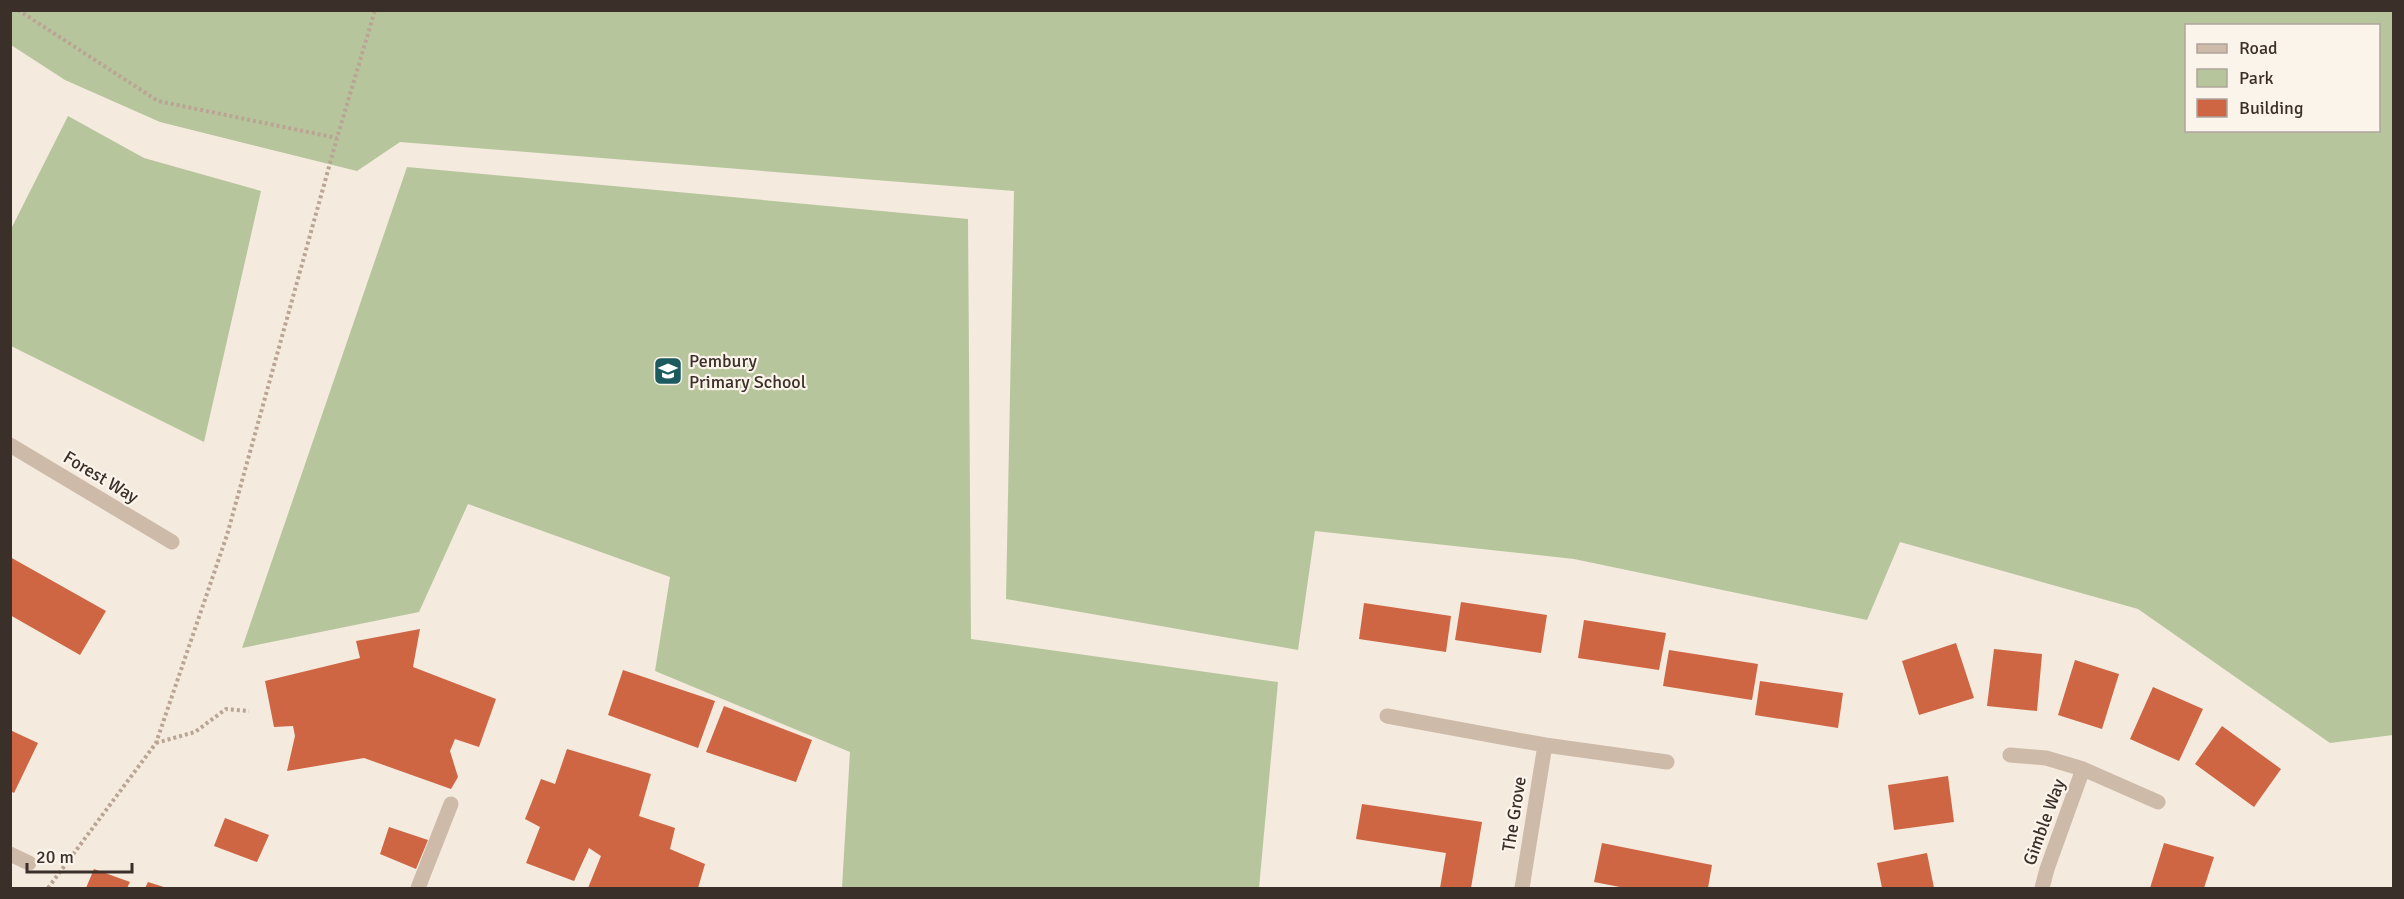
<svg xmlns="http://www.w3.org/2000/svg" width="2404" height="899" font-family="Signika,sans-serif">
  <rect width="100%" height="100%" fill="#f4eade"/>
  <!-- green -->
  <path fill="#b7c59d" fill-rule="evenodd" d="M 10,11 L 2393,11 L 2393,735 L 2330,743 L 2138,609 L 1900,542 L 1867,620 L 1574,559 L 1315,531 L 1298,650 L 1006,599 L 1014,191 L 400,142 L 357,171 L 160,122 L 65,80 L 11,45 ZM 2186,26 L 2378,26 L 2378,130 L 2186,130 Z
    M 68,116 L 144,158 L 261,191 L 204,442 L 11,346 L 11,229 Z
    M 407,167 L 968,219 L 971,639 L 1278,682 L 1259,888 L 842,888 L 850,752 L 655,671 L 670,577 L 468,504 L 419,612 L 242,648 Z"/>
  <!-- building -->
  <path fill="#ce6543" d="M 10,557 L 106,611 L 80,655 L 10,615 Z
    M 1461,602 L 1547,615 L 1541,653 L 1455,640 Z
    M 1364,603 L 1451,616 L 1446,652 L 1359,639 Z
    M 1584,620 L 1666,633 L 1659,670 L 1578,658 Z
    M 420,629 L 413,667 L 496,699 L 479,747 L 455,739 L 450,751 L 458,777 L 451,789 L 364,758 L 287,771 L 295,736 L 293,726 L 274,727 L 265,681 L 360,658 L 356,641 Z
    M 1956,643 L 1974,698 L 1919,715 L 1902,661 Z
    M 1994,649 L 2042,654 L 2037,711 L 1987,706 Z
    M 1669,650 L 1758,664 L 1752,700 L 1663,686 Z
    M 2075,660 L 2119,674 L 2102,729 L 2058,715 Z
    M 623,670 L 715,701 L 698,748 L 608,715 Z
    M 1760,681 L 1843,693 L 1838,728 L 1755,715 Z
    M 2153,687 L 2203,709 L 2179,761 L 2130,739 Z
    M 724,706 L 812,740 L 796,782 L 706,752 Z
    M 2222,726 L 2281,769 L 2254,807 L 2195,764 Z
    M 10,730 L 38,743 L 14,793 L 10,791 Z
    M 567,749 L 651,774 L 639,816 L 675,828 L 670,849 L 705,864 L 698,888 L 588,888 L 601,856 L 589,848 L 574,881 L 526,863 L 540,827 L 525,819 L 541,779 L 555,784 Z
    M 1948,776 L 1954,822 L 1894,830 L 1888,785 Z
    M 1362,804 L 1482,822 L 1471,888 L 1440,888 L 1446,853 L 1356,839 Z
    M 225,818 L 269,835 L 257,862 L 214,846 Z
    M 389,827 L 428,840 L 416,869 L 380,854 Z
    M 1602,843 L 1712,865 L 1708,888 L 1625,888 L 1594,882 Z
    M 2164,843 L 2214,857 L 2204,888 L 2150,888 Z
    M 1927,853 L 1934,888 L 1882,888 L 1877,863 Z
    M 94,869 L 130,882 L 127,888 L 86,888 Z
    M 148,882 L 167,888 L 145,888 Z"/>
  <g fill="none" stroke-linecap="round" stroke-linejoin="round">
    <!-- path -->
    <path stroke="#baa493" stroke-width="4" stroke-dasharray="3 3" stroke-linecap="butt" d="M 18,10 L 158,101 L 337,138
      M 156,743 L 195,732 L 226,709 L 249,711
      M 48,888 L 156,743 L 227,535 L 337,138 L 375,10"/>
    <!-- service -->
    <path stroke="#cebaa9" stroke-width="15" d="M 418,888 L 451,804"/>
    <!-- minor -->
    <path stroke="#cebaa9" stroke-width="15" d="M 10,445 L 172,542
      M 1387,716 L 1545,745 L 1667,762
      M 2010,755 L 2046,758 L 2083,769 L 2158,802
      M 10,854 L 29,863
      M 1522,888 L 1545,745
      M 2042,888 L 2047,869 L 2083,769"/>
  </g>
  <!-- icons -->
  <defs>
    <g id="school-square" transform="scale(1.5)"><rect x="-9" y="-9" width="18" height="18" rx="4" fill="#1b5b60" stroke="#fbf4eb"/><path d="M0-5L7-2L0 1L-7-2ZM-4 1L0 2.5L4 1V4Q0 6-4 4Z" fill="#fff"/></g>
  </defs>
  <g fill-rule="evenodd">
    <use href="#school-square" x="668" y="371"/>
  </g>
  <g text-anchor="middle" dominant-baseline="central" stroke-width="4.5" stroke-linejoin="round" paint-order="stroke">
    <!-- poi labels -->
    <g font-size="18" fill="#3b2f29" stroke="#fbf4eb" text-anchor="start">
      <text x="689" y="361">Pembury<tspan x="689" dy="21">Primary School</tspan></text>
    </g>
    <!-- street labels -->
    <g font-size="18" fill="#3b2f29" stroke="#fbf4eb">
      <text transform="translate(101 477) rotate(31)">Forest Way</text>
      <text transform="translate(1514 814) rotate(-81)">The Grove</text>
      <text transform="translate(2044 822) rotate(-70)">Gimble Way</text>
    </g>
  </g>
  <!-- border -->
  <rect width="2404" height="899" fill="none" stroke="#3b2f29" stroke-width="24"/>
  <!-- legend -->
  <rect x="2185" y="24" width="195" height="108" fill="#fbf4eb" stroke="#aea59d" stroke-width="1.5"/>
  <rect x="2197" y="44" width="30" height="9" fill="#cebaa9" stroke="#aea59d" stroke-width="1.5"/>
  <text x="2239" y="54" font-size="18" fill="#3b2f29">Road</text>
  <rect x="2197" y="69" width="30" height="18" fill="#b7c59d" stroke="#aea59d" stroke-width="1.5"/>
  <text x="2239" y="84" font-size="18" fill="#3b2f29">Park</text>
  <rect x="2197" y="99" width="30" height="18" fill="#ce6543" stroke="#aea59d" stroke-width="1.5"/>
  <text x="2239" y="114" font-size="18" fill="#3b2f29">Building</text>
  <!-- scale -->
  <path d="M27 863v9h105v-9" fill="none" stroke="#3b2f29" stroke-width="3"/>
  <text x="36" y="863" font-size="18" fill="#3b2f29" stroke="#fbf4eb" stroke-width="4.5" paint-order="stroke">20 m</text>
</svg>
